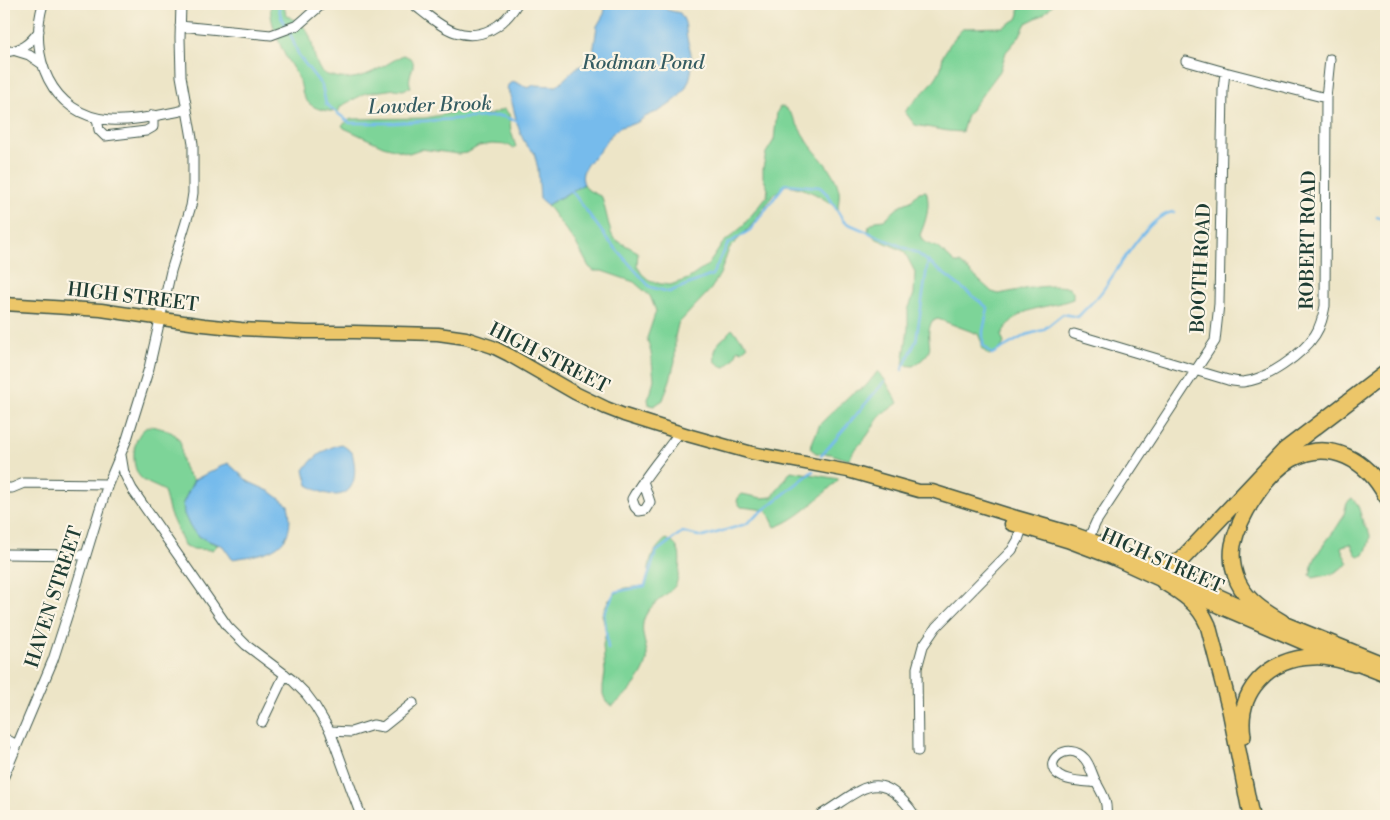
<svg xmlns="http://www.w3.org/2000/svg" width="1390" height="820" font-family="'Libre Bodoni',serif">
  <rect width="100%" height="100%" fill="#fcf5e5"/>
  <filter id="ink" filterUnits="userSpaceOnUse"><feTurbulence type="fractalNoise" baseFrequency=".02" numOctaves="2"/><feDisplacementMap in="SourceGraphic" scale="10" xChannelSelector="R" yChannelSelector="G"/><feConvolveMatrix kernelMatrix="1 2 1 2 8 2 1 2 1" color-interpolation-filters="sRGB"/></filter>
  <filter id="wash" filterUnits="userSpaceOnUse"><feTurbulence type="fractalNoise" baseFrequency=".0096" numOctaves="4" result="noise"/><feDisplacementMap in="SourceGraphic" scale="20" xChannelSelector="R" yChannelSelector="G"/><feGaussianBlur stdDeviation="1.12" result="paint"/><feColorMatrix in="noise" values="0 0 0 0 0 0 0 0 0 0 0 0 0 0 0 0 0 1.4 0 .05"/><feComposite in="paint" operator="in"/></filter>
  <g filter="url(#wash)">
    <rect width="100%" height="100%" fill="#ede5c7"/>
    <!-- green -->
    <path fill="#7dd498" stroke="#4e8866" d="M 271,4 L 286,4 L 284,6 L 286,15 C 292,19 300,22 305,28 C 314,39 312,55 319,68 C 322,73 326,75 332,76 C 359,85 381,67 403,55 C 425,61 404,73 411,87 L 403,90 L 395,89 L 366,93 L 341,106 L 338,112 C 327,111 313,110 306,100 C 302,95 302,88 300,82 C 297,74 291,66 287,59 C 280,46 268,18 271,4 Z
      M 1019,4 L 1053,4 L 1044,14 L 1026,23 L 1019,37 L 1006,52 L 1000,71 L 967,115 L 962,132 L 948,131 L 915,125 L 905,112 C 916,97 934,86 941,68 C 942,64 942,60 943,56 C 946,49 958,32 964,28 L 1003,27 L 1017,19 L 1019,14 Z
      M 1197,4 L 1225,4 L 1221,7 L 1210,7 L 1203,10 L 1198,8 Z
      M 780,107 L 784,107 C 794,115 798,128 806,139 C 817,157 835,169 839,191 C 840,197 838,204 838,210 C 823,196 806,188 786,185 L 773,195 L 750,227 L 729,249 L 720,274 L 711,289 L 678,324 L 675,337 L 675,361 L 671,377 L 663,400 L 654,406 L 649,405 L 648,399 L 651,392 L 654,379 L 651,353 L 647,338 L 656,311 L 650,296 L 634,282 L 602,271 L 594,271 L 589,267 L 577,245 L 547,205 L 584,184 L 588,190 L 602,197 L 611,233 L 614,239 L 638,252 L 637,266 L 642,274 L 650,281 L 661,284 L 670,285 L 688,279 L 708,265 L 723,243 L 741,228 L 767,196 L 768,189 L 763,177 L 763,168 L 766,153 L 774,140 L 777,112 Z
      M 504,109 L 509,114 L 511,131 L 516,147 L 513,148 L 508,145 L 492,144 L 479,146 L 467,153 L 458,154 L 421,149 L 409,153 L 383,146 L 344,128 L 342,125 L 351,119 L 425,118 L 467,110 L 489,115 Z
      M 926,191 C 931,205 926,221 920,235 L 923,241 L 940,249 L 955,263 L 960,263 L 992,292 L 999,294 C 1025,289 1042,284 1069,287 L 1073,292 L 1073,299 C 1044,310 1018,304 1001,335 L 1004,343 L 1000,350 L 989,355 L 981,348 L 982,343 L 978,334 L 938,319 L 932,321 C 921,344 943,347 913,366 L 903,365 L 908,328 L 908,310 L 914,294 L 915,272 L 904,251 L 877,239 L 868,232 L 869,226 L 876,221 L 884,220 L 901,205 L 911,201 L 919,192 Z
      M 732,329 L 748,346 L 742,351 L 738,349 C 736,357 732,362 725,367 L 721,366 L 715,361 C 713,349 718,341 728,335 L 727,334 Z
      M 878,371 L 885,380 L 898,403 L 880,416 L 867,436 L 853,452 L 849,460 L 831,454 L 816,453 L 810,448 L 820,424 L 851,394 L 865,387 Z
      M 151,426 C 160,428 171,430 177,437 C 187,447 174,464 194,480 L 183,503 L 206,540 L 218,545 L 212,550 L 193,549 L 185,547 L 170,514 L 164,491 C 157,486 146,484 140,477 C 129,464 133,429 151,426 Z
      M 791,471 L 839,479 C 822,495 798,520 775,527 L 767,510 L 741,507 L 737,502 L 738,498 L 742,494 L 762,498 L 772,497 Z
      M 1352,498 C 1360,505 1360,515 1364,525 C 1366,529 1369,531 1370,535 C 1370,542 1367,549 1364,555 C 1354,559 1355,550 1351,544 L 1342,546 L 1341,548 L 1348,564 L 1332,574 L 1313,578 L 1310,575 C 1314,550 1330,540 1342,519 C 1346,512 1344,503 1352,498 Z
      M 666,539 C 671,541 677,545 679,552 C 681,558 679,580 675,586 C 665,598 646,605 643,623 C 641,634 646,644 647,654 C 650,671 626,697 612,706 L 606,702 L 603,694 L 603,686 L 605,673 L 603,645 L 606,632 L 602,614 L 608,601 L 615,594 L 625,588 L 644,586 C 651,576 647,573 650,563 C 652,553 659,545 666,539 Z"/>
    <!-- water -->
    <path fill="#76bbec" stroke="#4a7c90" d="M 606,4 L 661,4 L 667,10 L 680,13 C 689,26 684,29 688,42 C 698,73 688,96 659,111 C 656,113 652,113 649,115 C 644,117 640,121 636,123 C 628,126 621,125 615,131 C 607,138 603,148 596,155 C 587,163 579,173 584,184 L 547,205 L 540,199 L 538,169 L 534,152 C 516,141 516,107 507,88 L 508,85 L 513,81 L 528,88 L 534,85 L 557,86 L 576,68 L 589,62 L 593,54 L 597,26 L 604,14 Z
      M 341,444 L 352,452 C 362,491 343,507 308,485 L 304,470 C 312,458 326,448 341,444 Z
      M 228,463 L 249,482 L 271,492 L 288,505 C 298,549 267,554 232,559 L 223,546 L 206,540 L 197,535 L 190,527 L 184,514 L 183,503 L 194,480 Z"/>
    <g fill="none" stroke-linecap="round" stroke-linejoin="round">
      <!-- stream -->
      <path stroke="#76bbec" stroke-width="2.5" d="M 278,4 L 281,17 L 286,27
        M 289,31 L 299,56 L 322,86 L 326,104 L 350,123 L 394,123 L 501,116 L 520,122
        M 571,190 L 608,240 L 650,287 L 669,292 L 712,275 L 728,244 L 750,230 L 785,184 L 820,187 L 828,195 L 844,222 L 917,253 L 988,308 L 983,331 L 983,345 L 992,354 L 1026,335 L 1043,330 L 1063,314 L 1078,317 C 1085,309 1093,302 1100,294 C 1116,274 1147,214 1174,212
        M 1377,217 L 1386,220
        M 902,370 L 916,341 L 928,261
        M 821,456 L 884,382
        M 608,649 L 604,613 L 615,592 L 645,586 L 656,552 L 682,532 L 703,537 L 746,524 L 813,471"/>
    </g>
  </g>
  <g filter="url(#ink)">
    <g fill="none" stroke-linecap="round" stroke-linejoin="round">
      <!-- minor casing -->
      <g stroke="#3e564a" stroke-width="11">
        <path id="minor" d="M 43,4 C 28,55 50,115 110,120 C 134,122 162,114 186,110
          M 413,4 C 425,13 440,27 455,32 C 481,41 504,26 517,4
          M 180,26 L 271,35 L 298,25 L 322,4
          M 16,51 L 29,55 L 42,64
          M 4,52 C 20,51 29,45 39,31
          M 1186,61 L 1225,72 L 1326,98
          M 97,118 L 99,130 L 105,136 L 146,131 L 153,127 L 153,115
          M 1074,334 L 1228,380 C 1233,381 1238,382 1243,382 C 1266,380 1302,355 1315,335 C 1321,326 1323,316 1325,306 L 1326,98 L 1330,59
          M 121,455 L 124,473 L 132,489 L 228,627 L 246,645 L 291,679 L 306,694 L 315,706 L 330,731 L 361,816
          M 643,481 L 650,502 L 645,510 L 639,511 L 635,507 L 632,499 C 645,475 664,455 679,433
          M 4,488 L 12,488 L 24,483 L 108,484
          M 1086,544 L 1096,522 L 1215,341 L 1219,304 L 1223,90 L 1225,72
          M 4,554 L 85,555
          M 262,722 L 285,674
          M 330,731 L 351,732 L 373,725 L 383,727 L 413,703
          M 4,738 L 17,745
          M 918,751 L 917,668 L 923,646 L 936,627 L 1012,550 L 1018,540 L 1024,522
          M 4,776 L 53,660 L 71,604 L 99,512 L 108,484 L 127,439 L 149,368 L 171,271 L 191,206 L 193,193 L 193,144 L 181,76 L 180,38 L 181,4
          M 1097,783 C 1085,781 1068,782 1059,775 C 1040,763 1068,739 1085,759 C 1090,765 1092,774 1095,780 C 1102,794 1108,800 1106,816
          M 819,816 C 861,791 879,763 915,816"/>
      </g>
      <!-- primary casing -->
      <g stroke="#3e564a" stroke-width="15">
        <path id="primary" d="M 4,304 L 101,310 L 204,325 L 241,329 L 306,332 L 354,332 L 438,334 L 466,338 L 493,347 L 509,355 L 575,393 L 606,408 L 624,415 L 691,436 L 752,453 L 848,471 L 919,491 L 932,491 L 1006,514 L 1072,533 L 1117,549 L 1240,605 L 1386,664
          M 1011,524 L 1067,541 L 1112,558 L 1219,607 L 1317,649 L 1386,676"/>
      </g>
      <!-- motorway casing -->
      <g stroke="#3e564a" stroke-width="18">
        <path id="motorway" d="M 1152,565 L 1166,567 L 1182,559 L 1285,450 L 1386,373
          M 1164,582 C 1184,594 1199,604 1208,625 L 1230,710 L 1251,816
          M 1282,622 C 1265,612 1247,601 1238,582 C 1233,571 1231,557 1233,545 C 1239,516 1266,473 1292,459 C 1330,438 1368,461 1386,496
          M 1243,736 C 1236,692 1268,658 1313,657 C 1327,656 1341,660 1355,664"/>
      </g>
      <!-- minor -->
      <use href="#minor" stroke="#fff" stroke-width="9"/>
      <!-- primary -->
      <use href="#primary" stroke="#ecc669" stroke-width="12"/>
      <!-- motorway -->
      <use href="#motorway" stroke="#ecc669" stroke-width="15"/>
    </g>
  </g>
  <g text-anchor="middle" dominant-baseline="central" stroke-width="4.5" stroke-linejoin="round" paint-order="stroke">
    <!-- street labels -->
    <g font-size="19" fill="#1f3d34" stroke="#fcf5e5">
      <text transform="translate(1308 240) rotate(-89)">ROBERT ROAD</text>
      <text transform="translate(1201 268) rotate(-87)">BOOTH ROAD</text>
      <text transform="translate(133 297) rotate(7)">HIGH STREET</text>
      <text transform="translate(549 358) rotate(27)">HIGH STREET</text>
      <text transform="translate(1162 561) rotate(24)">HIGH STREET</text>
      <text transform="translate(54 597) rotate(-72)">HAVEN STREET</text>
    </g>
    <!-- water labels -->
    <g font-size="20" font-style="italic" fill="#355c62" stroke="#fcf5e5">
      <text x="643" y="63">Rodman Pond</text>
      <text transform="translate(430 106) rotate(-2)">Lowder Brook</text>
    </g>
  </g>
  <!-- margin -->
  <rect width="1390" height="820" fill="none" stroke="#fcf5e5" stroke-width="20"/>
</svg>
